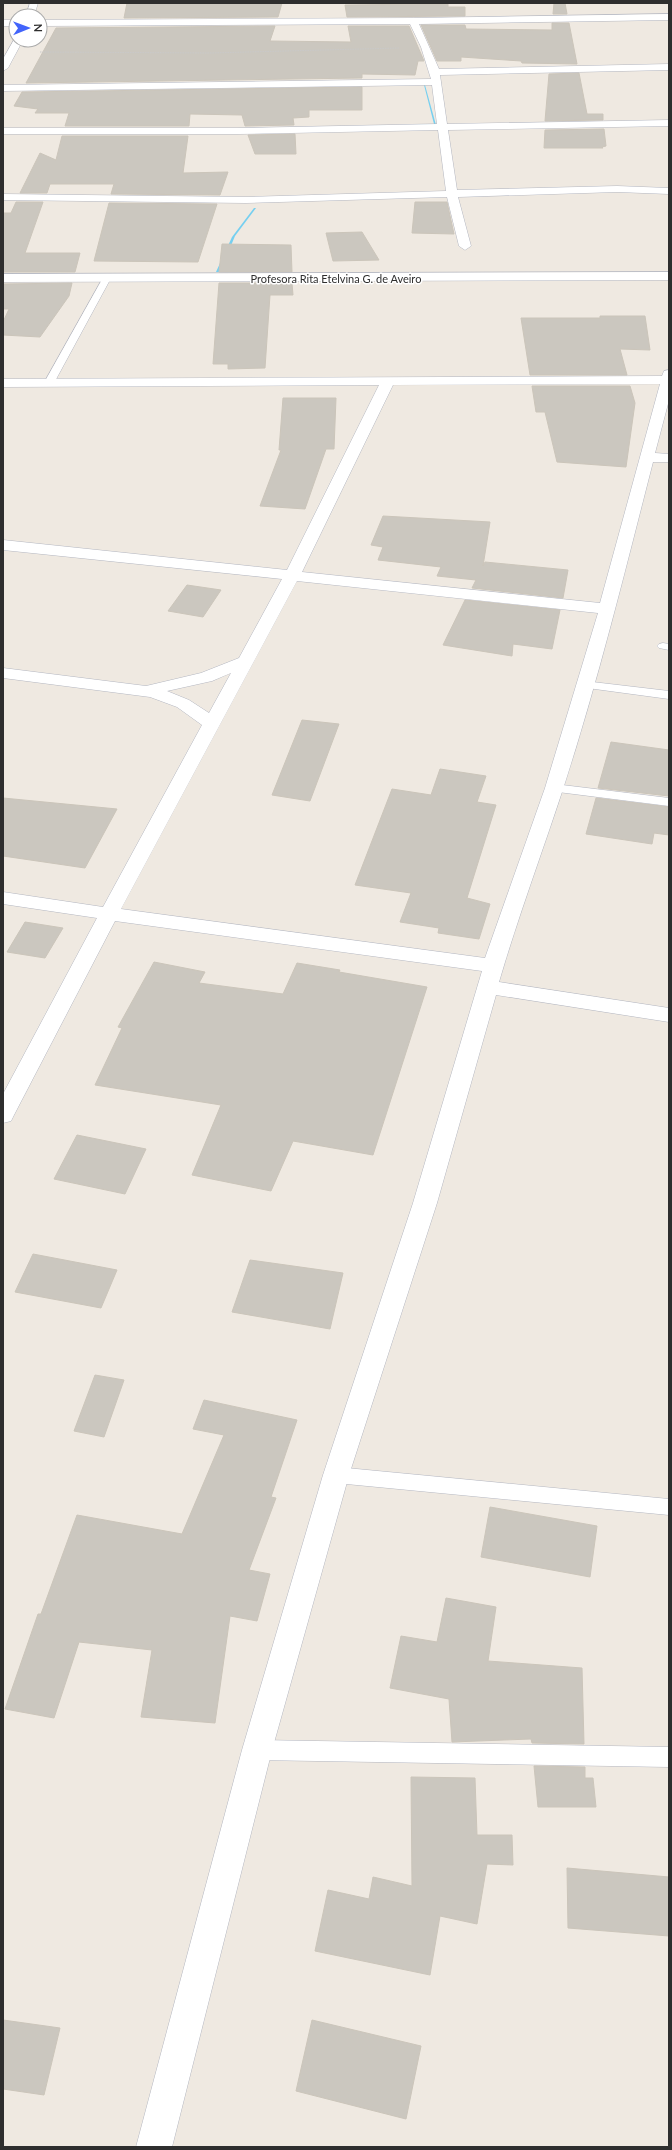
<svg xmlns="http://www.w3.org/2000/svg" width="672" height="2150" font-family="Lato,sans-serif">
  <rect width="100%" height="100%" fill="#efe9e1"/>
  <!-- water -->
  <path fill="#75cff0" d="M 424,85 L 425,85 L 436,125 L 331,127 L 3,128 L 331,127 L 434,124 Z
    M 254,208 L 256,208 L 235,236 L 220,272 L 216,272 L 232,237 Z"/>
  <!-- building -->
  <path fill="#cbc7bf" stroke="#cbc5ba" d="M 127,3 L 282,3 L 278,17 L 124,18 Z
    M 554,3 L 565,3 L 567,14 L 553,14 Z
    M 426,4 L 448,4 L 448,7 L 465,7 L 465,16 L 347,17 L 345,5 Z
    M 552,23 L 569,23 L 577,64 L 522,63 L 521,61 L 461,57 L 461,61 L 437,61 L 421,25 L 465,25 L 466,29 L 552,30 Z
    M 275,26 L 270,41 L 351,42 L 348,26 L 409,26 L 424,61 L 418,61 L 415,75 L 362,74 L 362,78 L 26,83 L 56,28 Z
    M 579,73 L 587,114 L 603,114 L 603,120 L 545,121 L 549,74 Z
    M 362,87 L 362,110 L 309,110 L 309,117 L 293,118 L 294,125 L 245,126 L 242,115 L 190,114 L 189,126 L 65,126 L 69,113 L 35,113 L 38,109 L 14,106 L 22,92 Z
    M 604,129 L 606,146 L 602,147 L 603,148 L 544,148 L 545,130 Z
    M 295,134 L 296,154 L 255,154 L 248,135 Z
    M 62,136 L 188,136 L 183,173 L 228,172 L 220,195 L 111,194 L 114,184 L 50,184 L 47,193 L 20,193 L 40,153 L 56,160 Z
    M 16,202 L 43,202 L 25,253 L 80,253 L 75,272 L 3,272 L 3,213 L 11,213 Z
    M 415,202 L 447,202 L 454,234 L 412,233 Z
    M 109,203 L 217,204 L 198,262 L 94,261 Z
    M 362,232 L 379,260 L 333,261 L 326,233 Z
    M 222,244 L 291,245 L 292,272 L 219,272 Z
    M 72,283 L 69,296 L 40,337 L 3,335 L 3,322 L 9,309 L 3,309 L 3,284 Z
    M 219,283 L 292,283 L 293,295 L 270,295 L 265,368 L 228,369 L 228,364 L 213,364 Z
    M 600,316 L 645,316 L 650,350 L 620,349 L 627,375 L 530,375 L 521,318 L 600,318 Z
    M 532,386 L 630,386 L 635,403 L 626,467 L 557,462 L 545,412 L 536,412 Z
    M 283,398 L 336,398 L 334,449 L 326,449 L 305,509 L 260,506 L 281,450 L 279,450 Z
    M 383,516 L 490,522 L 483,566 L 485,562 L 568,570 L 563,598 L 472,588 L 476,580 L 437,576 L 441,567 L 378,560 L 383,547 L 371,545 Z
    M 187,585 L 221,590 L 203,617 L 168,611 Z
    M 465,600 L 560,610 L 552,649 L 513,644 L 512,656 L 443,645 Z
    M 302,720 L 339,724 L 310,801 L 272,795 Z
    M 611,742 L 669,750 L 669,796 L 598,788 Z
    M 440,769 L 486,776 L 477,802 L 496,805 L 467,898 L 490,904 L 479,939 L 438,933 L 439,928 L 400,922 L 411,893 L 355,885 L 392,789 L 431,795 Z
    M 3,798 L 117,809 L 85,868 L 3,856 Z
    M 596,798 L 669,807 L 669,835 L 654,833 L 652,844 L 586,834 Z
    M 25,922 L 63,928 L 45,958 L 7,952 Z
    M 154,962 L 205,972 L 199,983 L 283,994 L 297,963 L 340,970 L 339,972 L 427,987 L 373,1155 L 293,1141 L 271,1191 L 192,1175 L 221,1105 L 95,1085 L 122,1028 L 118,1027 Z
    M 77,1135 L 146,1149 L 125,1194 L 54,1179 Z
    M 33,1254 L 117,1270 L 101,1308 L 15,1292 Z
    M 250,1260 L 343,1273 L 330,1329 L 232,1312 Z
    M 95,1375 L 124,1380 L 104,1437 L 74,1431 Z
    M 204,1400 L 297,1420 L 271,1497 L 276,1498 L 249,1570 L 270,1574 L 257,1621 L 230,1616 L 215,1723 L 141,1717 L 152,1650 L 79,1642 L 54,1718 L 5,1709 L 38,1614 L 41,1614 L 77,1515 L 182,1534 L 224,1435 L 193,1429 Z
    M 490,1507 L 597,1526 L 590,1577 L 481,1557 Z
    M 446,1598 L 496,1607 L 488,1661 L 582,1668 L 584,1744 L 532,1743 L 531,1739 L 452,1742 L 449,1699 L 390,1688 L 401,1636 L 437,1642 Z
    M 534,1766 L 585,1767 L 585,1778 L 593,1778 L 596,1807 L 538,1807 Z
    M 411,1777 L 475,1778 L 477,1835 L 512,1835 L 513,1865 L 487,1864 L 477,1924 L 440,1916 L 430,1975 L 315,1951 L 328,1890 L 369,1899 L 373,1877 L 412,1886 Z
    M 567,1868 L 669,1877 L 669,1936 L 568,1928 Z
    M 3,2020 L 60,2028 L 44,2095 L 3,2089 Z
    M 312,2020 L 421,2046 L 406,2119 L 296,2091 Z"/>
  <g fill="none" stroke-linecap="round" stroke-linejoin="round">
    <!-- lane casing -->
    <g stroke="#b4b7c1" stroke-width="1">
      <path id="lane" d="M 104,276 L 111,278 L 54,383 L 52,385 L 46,385 L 44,383 Z
        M 663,643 L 669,644 L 669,650 L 659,648 L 657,646 L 659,644 Z
        M 584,681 L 669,691 L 669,699 L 580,687 L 578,685 Z
        M 554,784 L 669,798 L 669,806 L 550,791 L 548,788 Z
        M 336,1467 L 669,1499 L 669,1515 L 336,1483 L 329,1480 L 327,1475 L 329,1470 Z
        M 257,1740 L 669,1747 L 669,1767 L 257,1760 L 250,1757 L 247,1750 L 250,1743 Z"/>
    </g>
    <!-- street casing -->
    <g stroke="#b4b7c1" stroke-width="1">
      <path id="street" d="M 30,3 L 38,3 L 34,16 L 26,16 Z
        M 669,14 L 669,20 L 419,24 L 439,69 L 669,64 L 669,70 L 440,75 L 447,124 L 669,120 L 669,126 L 448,130 L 457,190 L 617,186 L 669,188 L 669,194 L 617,192 L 458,197 L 471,246 L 465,250 L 459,246 L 447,197 L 246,203 L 3,200 L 3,194 L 246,197 L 446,191 L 438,130 L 238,134 L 3,134 L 3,128 L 238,128 L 437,124 L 432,85 L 3,91 L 3,85 L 431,79 L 421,47 L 410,24 L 40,26 L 40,20 L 413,18 Z
        M 3,20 L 16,20 L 16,26 L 3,26 Z
        M 15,38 L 16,40 L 23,40 L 8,68 L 3,71 L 3,59 Z
        M 669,370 L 669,400 L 655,453 L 669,454 L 669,462 L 653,462 C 625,571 598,681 563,789 C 542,853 518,917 499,982 L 669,1008 L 669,1022 L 496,995 L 437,1203 L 349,1475 L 272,1750 L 172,2147 L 136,2147 L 242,1750 L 323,1475 L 413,1203 L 482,971 L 115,921 L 14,1115 L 11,1121 L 3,1123 L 3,1094 L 97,918 L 3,904 L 3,892 L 103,907 L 202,725 L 177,707 L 150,697 L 3,678 L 3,668 L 146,686 L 201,673 L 239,658 L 282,579 L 3,550 L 3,540 L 287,570 L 379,385 L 3,387 L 3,379 L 662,376 L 664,371 ZM 660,384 L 600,603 L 302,572 L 393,385 ZM 297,581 L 598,613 L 545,788 L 485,958 L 121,909 ZM 231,673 L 209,713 L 189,700 L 167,691 L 212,681 Z"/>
    </g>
    <!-- secondary casing -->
    <g stroke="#b4b7c1" stroke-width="1">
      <path id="secondary" d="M 669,272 L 669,280 L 3,282 L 3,274 Z"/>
    </g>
    <!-- path -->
    <path stroke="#c9c9c9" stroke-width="1" stroke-dasharray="1.5 1" stroke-linecap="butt" d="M 40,52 L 210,53 L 399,48"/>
    <!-- lane -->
    <use href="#lane" fill="#fff" fill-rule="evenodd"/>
    <!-- street -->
    <use href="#street" fill="#fff" fill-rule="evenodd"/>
    <!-- secondary -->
    <use href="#secondary" fill="#fff" fill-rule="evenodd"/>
  </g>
  <g text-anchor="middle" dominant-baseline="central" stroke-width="3" stroke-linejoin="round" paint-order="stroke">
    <!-- far-street labels -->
    <g font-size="11" fill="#2e2e2e" stroke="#fff">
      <text x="336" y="278">Profesora Rita Etelvina G. de Aveiro</text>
    </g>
  </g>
  <!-- border -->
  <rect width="672" height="2150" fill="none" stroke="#2e2e2e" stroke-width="8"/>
  <!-- north arrow -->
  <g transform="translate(28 28) rotate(89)"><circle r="19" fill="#ffffff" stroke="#ababab"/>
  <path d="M0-3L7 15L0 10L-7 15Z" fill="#4264fb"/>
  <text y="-6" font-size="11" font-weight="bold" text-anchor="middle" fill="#2e2e2e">N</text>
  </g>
</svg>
